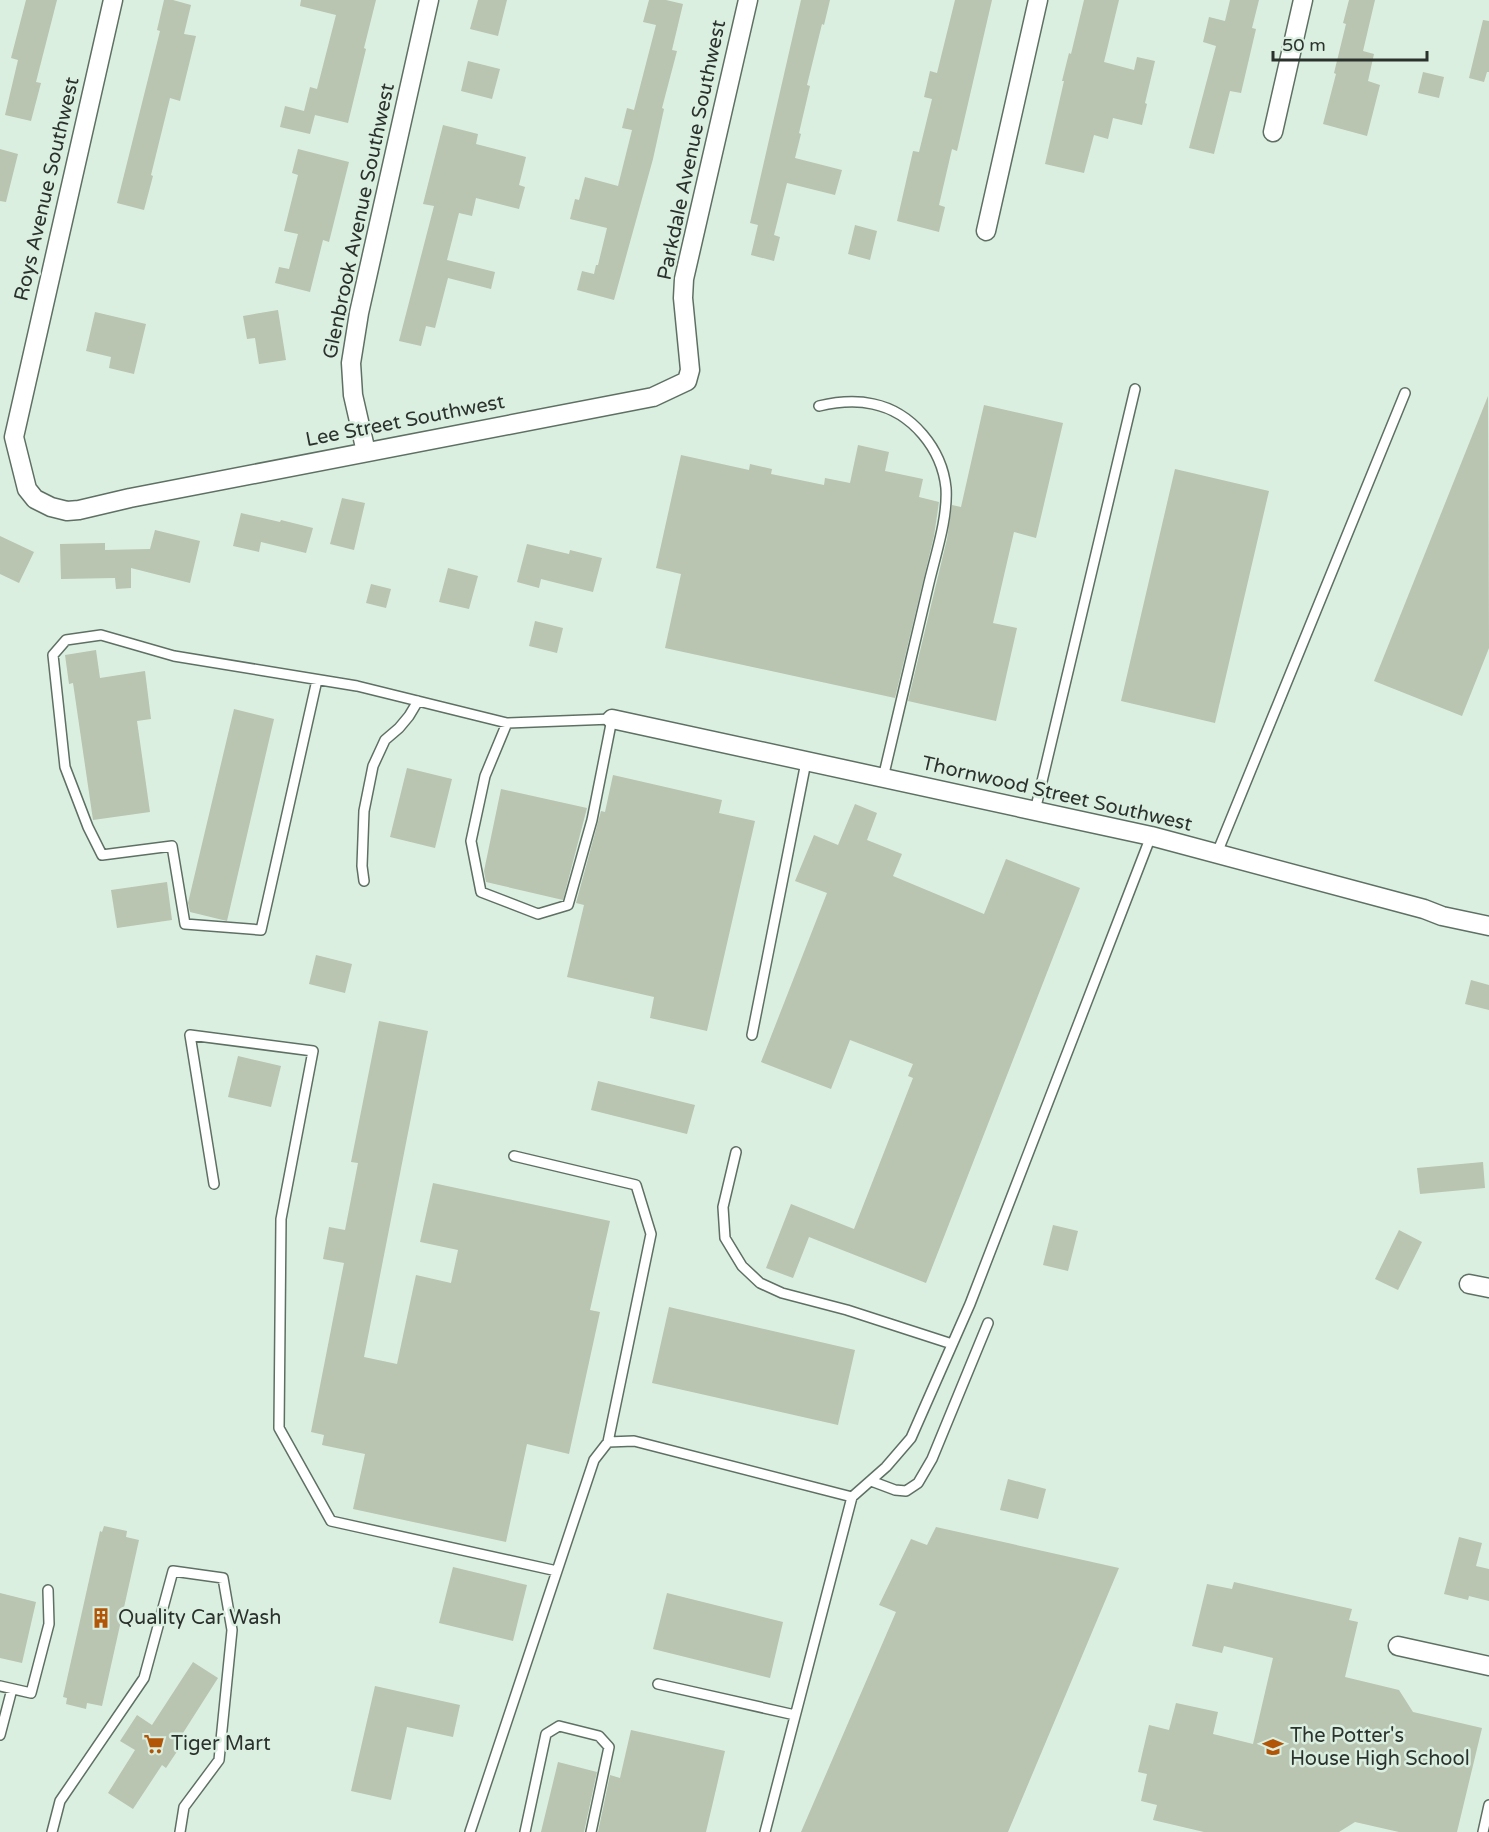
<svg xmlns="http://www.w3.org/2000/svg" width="1489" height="1832" font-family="'Varela Round',sans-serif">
  <rect width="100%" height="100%" fill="#dbefe0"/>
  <!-- building -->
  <path fill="#b9c4b1" d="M 26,0 L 57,0 L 36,82 L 41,83 L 31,121 L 5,115 L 18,60 L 11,58 Z
    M 164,0 L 173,0 L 191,5 L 184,34 L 196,36 L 180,101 L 170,98 L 151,175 L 153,176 L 144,210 L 117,203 L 160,31 L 157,30 Z
    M 301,0 L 376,0 L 364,48 L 366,49 L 348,123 L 315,115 L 310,134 L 280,127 L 285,106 L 304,111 L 310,87 L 317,89 L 336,15 L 300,6 Z
    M 478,0 L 507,0 L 498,36 L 470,29 Z
    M 649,0 L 666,0 L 683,4 L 672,50 L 677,51 L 662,108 L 664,109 L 653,159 L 614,300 L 577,290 L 582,271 L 594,274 L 596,265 L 598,265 L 607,228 L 570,219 L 575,199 L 579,200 L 585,177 L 618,186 L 632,130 L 622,128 L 627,108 L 634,110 L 656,25 L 643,22 Z
    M 801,0 L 830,0 L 824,25 L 822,24 L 807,85 L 810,86 L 799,133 L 801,134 L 795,158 L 842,170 L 835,195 L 787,183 L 774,235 L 780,237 L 774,261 L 751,255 L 758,225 L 750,223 Z
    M 955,0 L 992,0 L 957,151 L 952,149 L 939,205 L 945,207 L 939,232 L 897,221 L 913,151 L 919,152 L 932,99 L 924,97 L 930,71 L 937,73 Z
    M 1084,0 L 1119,0 L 1104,62 L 1134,70 L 1137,57 L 1155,61 L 1145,103 L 1147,104 L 1142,125 L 1113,118 L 1108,139 L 1094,135 L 1084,173 L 1045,164 L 1064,81 L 1062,81 L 1069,53 L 1071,54 Z
    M 1230,0 L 1259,0 L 1252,28 L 1256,29 L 1241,93 L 1230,91 L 1214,154 L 1189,148 L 1216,46 L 1203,42 L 1209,17 L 1225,21 Z
    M 1349,0 L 1375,0 L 1363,51 L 1374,54 L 1368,81 L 1380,85 L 1367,136 L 1323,124 L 1336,74 L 1334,73 L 1346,24 L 1343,23 Z
    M 1483,20 L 1489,21 L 1489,72 L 1487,72 L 1484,82 L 1469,78 Z
    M 468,61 L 500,69 L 492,99 L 461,91 Z
    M 1423,72 L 1444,77 L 1439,98 L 1418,93 Z
    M 443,125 L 478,134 L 476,144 L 526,157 L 519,185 L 525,187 L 519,209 L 476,198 L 472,216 L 459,213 L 447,260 L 495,272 L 491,289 L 448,278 L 435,328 L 426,326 L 421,346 L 399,341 L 434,206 L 423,204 Z
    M 0,149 L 18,154 L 6,202 L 0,201 Z
    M 298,149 L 349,162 L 329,242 L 323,240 L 310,292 L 275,283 L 279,267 L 289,269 L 298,234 L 284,231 L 298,175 L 292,173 Z
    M 855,225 L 877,231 L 870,260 L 848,254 Z
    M 278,310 L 286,360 L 259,364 L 255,338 L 247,339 L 243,316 Z
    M 95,312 L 146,324 L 134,374 L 109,368 L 111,357 L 86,351 Z
    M 1488,396 L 1489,648 L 1462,716 L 1374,681 Z
    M 984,405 L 1063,423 L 1036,538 L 1014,532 L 993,623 L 1017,628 L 996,721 L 908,701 L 947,539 L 952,505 L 961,507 Z
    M 858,445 L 889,452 L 885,471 L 923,479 L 919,497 L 939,502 L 934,536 L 895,698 L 665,648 L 681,574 L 656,568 L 681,455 L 749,470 L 750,464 L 772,469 L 771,474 L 824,485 L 825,478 L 850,483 Z
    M 1175,469 L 1269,491 L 1215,723 L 1121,701 Z
    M 342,498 L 365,503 L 354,550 L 330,544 Z
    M 241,513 L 280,522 L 281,520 L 313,528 L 306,553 L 261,542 L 259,552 L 233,546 Z
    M 155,530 L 200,541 L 190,583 L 131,568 L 131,588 L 116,589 L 115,578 L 61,579 L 60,544 L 105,543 L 105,550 L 150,549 Z
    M 0,536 L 34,552 L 19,583 L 0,574 Z
    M 527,544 L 569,554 L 570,550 L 602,558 L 593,592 L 541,579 L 539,588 L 517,582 Z
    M 448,568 L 478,576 L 469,609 L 439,602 Z
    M 371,584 L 391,589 L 386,608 L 366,603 Z
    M 535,621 L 563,628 L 557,653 L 529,646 Z
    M 96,650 L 100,678 L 145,671 L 151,719 L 137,721 L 150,812 L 93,820 L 73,683 L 69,684 L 65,655 Z
    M 234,709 L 274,719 L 227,921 L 190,912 L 188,903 Z
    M 407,768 L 452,779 L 435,848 L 390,837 Z
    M 613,775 L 722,800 L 719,813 L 755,821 L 707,1031 L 650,1018 L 654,997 L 567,977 L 584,905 L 576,903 L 601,811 L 605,812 Z
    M 501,789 L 587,808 L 563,900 L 486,882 L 484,871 Z
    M 855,804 L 877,813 L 867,840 L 902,854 L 893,876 L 984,914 L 1006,859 L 1080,888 L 926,1283 L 809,1237 L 793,1278 L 766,1268 L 791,1204 L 854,1229 L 913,1078 L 908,1076 L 913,1064 L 850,1040 L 831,1089 L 761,1062 L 827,893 L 795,881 L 814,835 L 838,845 Z
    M 167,882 L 172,920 L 117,928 L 111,890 Z
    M 316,955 L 352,964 L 345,993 L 309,984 Z
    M 1471,980 L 1489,985 L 1489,1010 L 1465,1004 Z
    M 379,1021 L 428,1031 L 364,1357 L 397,1364 L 416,1275 L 451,1283 L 458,1250 L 420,1242 L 433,1183 L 610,1221 L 590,1310 L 600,1312 L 569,1454 L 527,1444 L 506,1542 L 353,1509 L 365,1454 L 322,1445 L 324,1435 L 311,1432 L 344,1263 L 323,1259 L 329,1227 L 345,1230 L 358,1163 L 351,1162 Z
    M 238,1056 L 281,1066 L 271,1107 L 228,1097 Z
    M 598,1081 L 695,1105 L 687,1134 L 591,1110 Z
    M 1483,1162 L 1485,1188 L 1420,1194 L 1417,1168 Z
    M 1053,1225 L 1078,1231 L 1068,1271 L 1043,1265 Z
    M 1399,1230 L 1422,1242 L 1398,1290 L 1375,1279 Z
    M 669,1307 L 855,1350 L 838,1425 L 652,1383 Z
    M 1008,1479 L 1046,1489 L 1038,1519 L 1000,1510 Z
    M 104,1526 L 127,1531 L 126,1537 L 139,1540 L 102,1706 L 87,1703 L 86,1709 L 66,1704 L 67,1698 L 63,1697 L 100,1531 L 102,1532 Z
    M 936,1527 L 1119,1568 L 1008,1832 L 801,1832 L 896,1612 L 879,1605 L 911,1539 L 927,1545 Z
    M 1459,1537 L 1482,1543 L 1476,1566 L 1489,1569 L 1489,1601 L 1469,1596 L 1468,1600 L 1444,1594 Z
    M 453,1567 L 527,1585 L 513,1641 L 439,1623 Z
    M 1234,1582 L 1352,1609 L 1349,1620 L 1358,1622 L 1345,1677 L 1399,1690 L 1413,1712 L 1482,1728 L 1457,1832 L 1399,1832 L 1355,1822 L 1339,1832 L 1204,1832 L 1153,1820 L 1157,1805 L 1141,1801 L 1147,1774 L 1138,1772 L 1149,1725 L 1169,1730 L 1176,1703 L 1218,1712 L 1213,1734 L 1253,1744 L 1273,1658 L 1224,1646 L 1222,1653 L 1192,1646 L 1207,1584 L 1232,1589 Z
    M 0,1593 L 36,1602 L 22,1663 L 0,1658 Z
    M 667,1593 L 783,1622 L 770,1678 L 653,1649 Z
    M 193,1662 L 218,1678 L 176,1744 L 180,1747 L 166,1768 L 162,1765 L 133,1809 L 108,1793 L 135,1750 L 120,1741 L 137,1715 L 152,1725 Z
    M 375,1686 L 460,1705 L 453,1737 L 407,1727 L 391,1800 L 351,1791 Z
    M 631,1730 L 725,1751 L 706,1832 L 598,1832 L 610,1775 L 620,1778 Z
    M 558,1762 L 597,1772 L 584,1832 L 541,1832 Z"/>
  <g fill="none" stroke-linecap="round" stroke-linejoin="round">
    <!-- lane casing -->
    <g stroke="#5e7063" stroke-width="12">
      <path id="lane" d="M 819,406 C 836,402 855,400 873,404 C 912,412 942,449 946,488 C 948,519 935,556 928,587 C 913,651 898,714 883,778
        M 317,680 L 261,930 L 185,924 L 172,846 L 102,855 L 88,827 L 65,767 L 53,655 L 66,640 L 101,635 L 174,656 L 357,686 L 507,723 L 612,719 L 592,820 L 568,905 L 538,914 L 481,892 L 471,841 L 485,776 L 507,723
        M 1035,811 L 1135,389
        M 1217,853 L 1405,393
        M 364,881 L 362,866 L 364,811 L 373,766 L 385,740 L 399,728 L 409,716 L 418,701
        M 752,1035 L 806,762
        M 736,1152 L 723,1207 L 725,1238 L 742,1266 L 760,1283 L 782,1293 L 847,1310 L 952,1344
        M 514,1156 L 636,1185 L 651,1234 L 608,1442
        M 214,1184 L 190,1035 L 313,1051 L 281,1219 L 279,1428 L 331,1521 L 557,1571
        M 871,1481 L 895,1490 L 906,1491 L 918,1483 L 932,1459 L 988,1323
        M 658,1684 L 795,1715
        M 0,1686 L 31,1693 L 49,1624 L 48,1590
        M 0,1735 L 12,1689
        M 52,1832 L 60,1801 L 144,1678 L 173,1571 L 223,1578 L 232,1630 L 219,1760 L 184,1807 L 180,1832
        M 470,1832 L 594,1460 L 608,1442 L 634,1441 L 852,1497
        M 525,1832 L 546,1734 L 559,1726 L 599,1736 L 609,1747 L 591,1832
        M 765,1832 L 852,1497 L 886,1467 L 911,1438 L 970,1304 L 1151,836
        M 1483,1832 L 1489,1805"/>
    </g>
    <!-- street casing -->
    <g stroke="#5e7063" stroke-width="21">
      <path id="street" d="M 113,0 L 14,437 L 27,489 L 35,499 L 51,507 L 67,511 L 79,510 L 130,498 L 653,397 L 687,381 L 690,370 L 683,298 L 684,279 L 748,0
        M 1273,132 L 1303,0
        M 986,231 L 1038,0
        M 366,452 L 353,395 L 351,363 L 359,313 L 429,0
        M 612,719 L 1151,836 L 1424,909 L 1442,916 L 1489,926
        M 1469,1284 L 1489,1288
        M 1398,1646 L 1489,1666"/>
    </g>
    <!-- lane -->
    <use href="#lane" stroke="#fff" stroke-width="9"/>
    <!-- street -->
    <use href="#street" stroke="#fff" stroke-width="18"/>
  </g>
  <!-- icons -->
  <defs>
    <g id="building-bare" transform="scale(1.62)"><path d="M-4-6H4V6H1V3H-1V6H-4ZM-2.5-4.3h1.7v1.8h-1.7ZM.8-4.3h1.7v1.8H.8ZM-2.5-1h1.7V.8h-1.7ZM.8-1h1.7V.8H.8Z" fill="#b35506" stroke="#dbefe0" stroke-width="2.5" paint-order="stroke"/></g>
    <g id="supermarket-bare" transform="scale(1.62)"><path d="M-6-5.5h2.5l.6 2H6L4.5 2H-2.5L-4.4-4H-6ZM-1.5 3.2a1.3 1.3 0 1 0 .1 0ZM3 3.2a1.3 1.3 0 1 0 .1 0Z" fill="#b35506" stroke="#dbefe0" stroke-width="2.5" paint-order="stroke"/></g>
    <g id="school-bare" transform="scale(1.62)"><path d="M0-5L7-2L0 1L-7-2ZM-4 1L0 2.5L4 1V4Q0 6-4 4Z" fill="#b35506" stroke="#dbefe0" stroke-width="2.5" paint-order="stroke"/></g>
  </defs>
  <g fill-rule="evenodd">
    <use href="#building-bare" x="101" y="1618"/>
    <use href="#supermarket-bare" x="154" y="1744"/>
    <use href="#school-bare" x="1273" y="1747"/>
  </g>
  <g text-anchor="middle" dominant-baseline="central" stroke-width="5" stroke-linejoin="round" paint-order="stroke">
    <!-- street labels -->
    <g font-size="20" fill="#2b322d" stroke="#dbefe0">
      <text transform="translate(692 150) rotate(-78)">Parkdale Avenue Southwest</text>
      <text transform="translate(47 189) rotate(-77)">Roys Avenue Southwest</text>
      <text transform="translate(359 221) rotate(-78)">Glenbrook Avenue Southwest</text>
      <text transform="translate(405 421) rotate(-11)">Lee Street Southwest</text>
      <text transform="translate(1057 794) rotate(13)">Thornwood Street Southwest</text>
    </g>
    <!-- poi labels -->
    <g font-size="20" fill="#2b322d" stroke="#dbefe0" text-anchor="start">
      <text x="118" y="1618">Quality Car Wash</text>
      <text x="1290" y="1736">The Potter's<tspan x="1290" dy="23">House High School</tspan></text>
      <text x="171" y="1744">Tiger Mart</text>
    </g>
  </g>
  <!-- scale -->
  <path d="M1273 51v9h154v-9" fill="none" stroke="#2b322d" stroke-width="3"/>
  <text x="1282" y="51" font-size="18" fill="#2b322d" stroke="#dbefe0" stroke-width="4.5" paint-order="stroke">50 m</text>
</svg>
